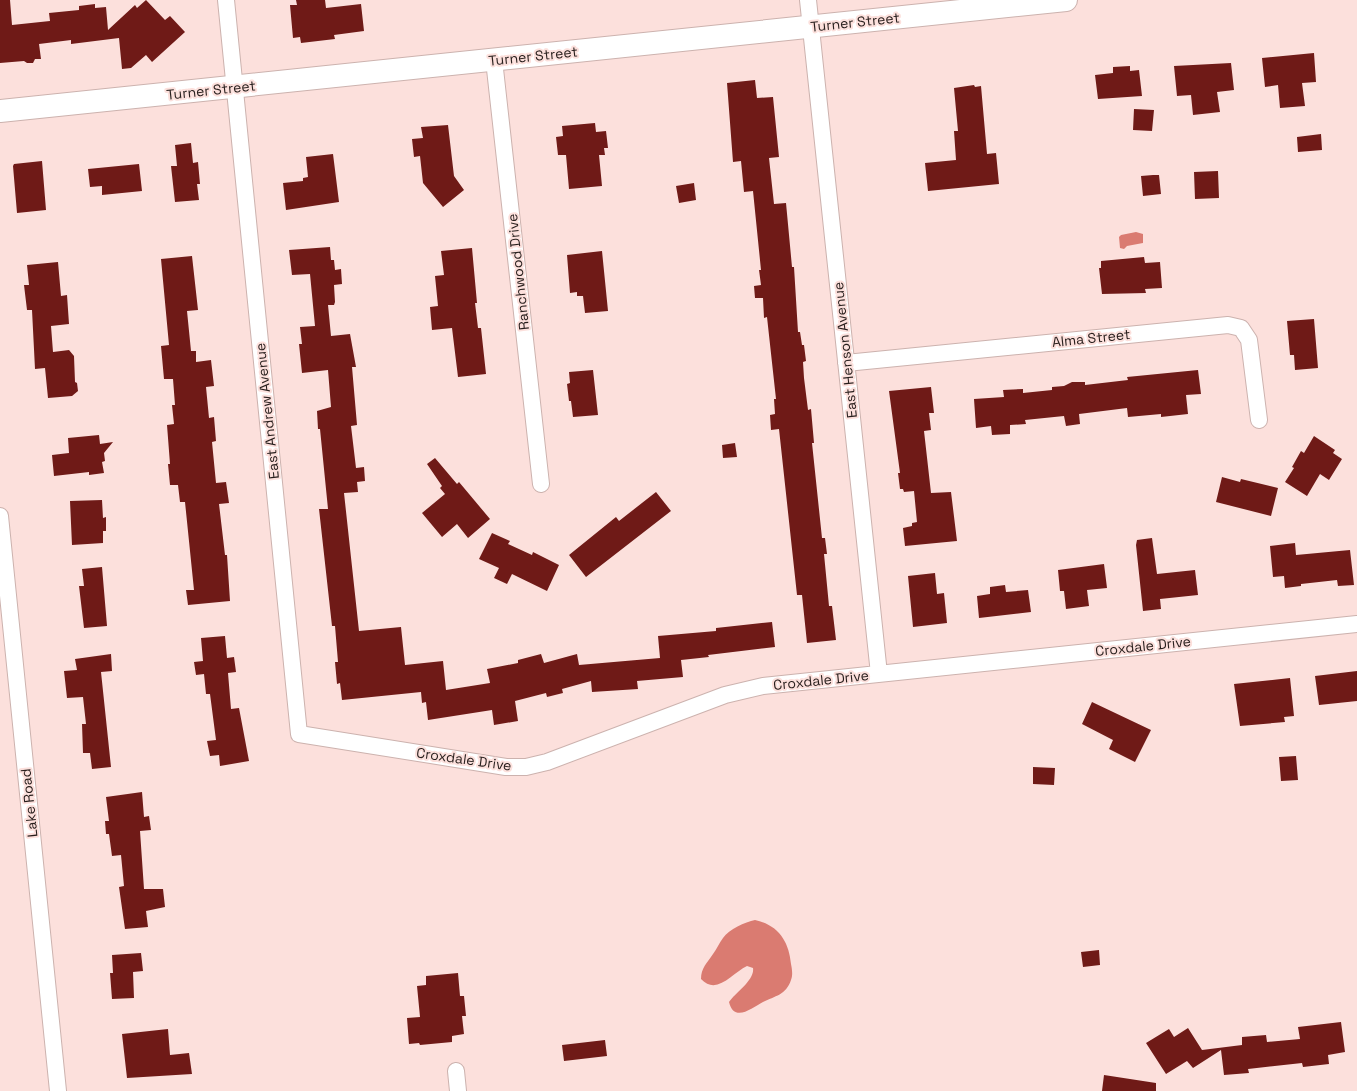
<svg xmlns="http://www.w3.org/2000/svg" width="1357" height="1091" font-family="'Space Grotesk',sans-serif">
  <rect width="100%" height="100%" fill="#fce0dc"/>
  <!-- water -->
  <path fill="#da7b71" d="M 1136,232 L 1143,234 L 1143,243 L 1127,246 L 1124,249 L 1120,248 L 1119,237 L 1121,235 Z
    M 755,920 C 779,925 789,942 791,964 C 792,969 793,975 791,980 C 786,995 775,996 763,1002 C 752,1008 734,1023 729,1002 C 735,993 755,980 753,968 L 747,966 C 732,973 717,996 701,979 C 701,968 707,963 713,954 C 717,949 719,943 723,938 C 729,929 745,922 755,920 Z"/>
  <!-- building -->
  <path fill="#6f1a17" d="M 0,0 L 10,0 L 12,25 L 50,21 L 49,13 L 79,10 L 79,6 L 95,4 L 95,8 L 106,7 L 108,30 L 135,5 L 137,8 L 146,0 L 165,20 L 170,16 L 185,32 L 152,62 L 146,55 L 131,68 L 122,69 L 119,38 L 71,44 L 71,40 L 39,44 L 41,59 L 35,59 L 33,63 L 27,63 L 24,61 L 0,63 Z
    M 296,0 L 325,0 L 326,8 L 361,4 L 364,31 L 334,35 L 335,39 L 301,43 L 300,37 L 293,38 L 290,5 L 297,5 Z
    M 1314,53 L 1316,82 L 1302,83 L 1305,106 L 1280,108 L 1278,85 L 1265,87 L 1262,58 Z
    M 1231,63 L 1234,90 L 1217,92 L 1220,112 L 1193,115 L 1191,95 L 1177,96 L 1174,66 Z
    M 1130,66 L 1130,71 L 1139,70 L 1142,96 L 1098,99 L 1095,75 L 1113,73 L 1113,67 Z
    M 755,80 L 757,98 L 773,97 L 779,157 L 769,158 L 774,204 L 786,203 L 792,267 L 794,267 L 798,332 L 800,332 L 802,345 L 804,345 L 806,361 L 803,362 L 804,378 L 808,410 L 811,409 L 814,443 L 812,443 L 822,538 L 825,538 L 827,554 L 824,554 L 829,606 L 832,606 L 836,640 L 807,643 L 802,595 L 797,595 L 779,429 L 771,430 L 770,415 L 775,414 L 774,399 L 776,399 L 767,317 L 764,318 L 763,298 L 755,298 L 754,286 L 761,285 L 759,270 L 761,270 L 753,191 L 744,192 L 741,161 L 733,162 L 727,83 Z
    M 974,85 L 975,87 L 981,86 L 987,154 L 996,153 L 999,184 L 928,191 L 925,163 L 956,160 L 954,131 L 958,131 L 954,88 Z
    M 1134,109 L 1154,110 L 1152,131 L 1133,130 Z
    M 595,123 L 596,132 L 606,131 L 608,148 L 604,148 L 605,155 L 599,155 L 602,186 L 569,189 L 566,155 L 558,155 L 556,137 L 563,136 L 562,126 Z
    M 448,125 L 454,176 L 464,190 L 443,207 L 423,183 L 420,156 L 414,157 L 412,139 L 423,138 L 421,127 Z
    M 1321,134 L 1322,150 L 1298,152 L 1297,137 Z
    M 191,143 L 193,163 L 198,162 L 200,184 L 197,184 L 199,200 L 175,202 L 171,166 L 177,166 L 175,145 Z
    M 333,154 L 339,202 L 286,210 L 283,183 L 303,181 L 303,178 L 308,177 L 306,157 Z
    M 42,161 L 46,210 L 17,213 L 13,166 L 14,164 Z
    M 139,164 L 142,191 L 102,195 L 102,186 L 90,187 L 88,169 Z
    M 1218,171 L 1219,198 L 1195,199 L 1194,172 Z
    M 1153,175 L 1159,175 L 1161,194 L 1143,196 L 1141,176 Z
    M 694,183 L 696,200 L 679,203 L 676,186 Z
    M 330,247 L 331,260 L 334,260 L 335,270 L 341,269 L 342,284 L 334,285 L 335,302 L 334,305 L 328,305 L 331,336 L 350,334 L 356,367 L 352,367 L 357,425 L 351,426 L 356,468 L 364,467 L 365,481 L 357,482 L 358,492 L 344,493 L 359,631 L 401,627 L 405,665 L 443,661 L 446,690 L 490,683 L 487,669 L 518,663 L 518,660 L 541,654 L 544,663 L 577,654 L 579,665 L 660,658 L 658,636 L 716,631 L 716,628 L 772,622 L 775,647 L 708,655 L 709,657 L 681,660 L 683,677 L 637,681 L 638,689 L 592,692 L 591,681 L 562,689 L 563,693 L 547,697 L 546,693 L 515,701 L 518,721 L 494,725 L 492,710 L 428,720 L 426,702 L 422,703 L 421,692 L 342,700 L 340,683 L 337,684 L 335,662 L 338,662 L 335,626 L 332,626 L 319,509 L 328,509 L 320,429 L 318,429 L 317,411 L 331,407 L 328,370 L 302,373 L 299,344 L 302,344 L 300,327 L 315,326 L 310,274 L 292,275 L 289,250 Z
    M 472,248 L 477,303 L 475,303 L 478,328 L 481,328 L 486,374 L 458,377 L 452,328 L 432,330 L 430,307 L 438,306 L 435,276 L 444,275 L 441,251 Z
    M 602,251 L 608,311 L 585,313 L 583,296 L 577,296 L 577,292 L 570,293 L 567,255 Z
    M 192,256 L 198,310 L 187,311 L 191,351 L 196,351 L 196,362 L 211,360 L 214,386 L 206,387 L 209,418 L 214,417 L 216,441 L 212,442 L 216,483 L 226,482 L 229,503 L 219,504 L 225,555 L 227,555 L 230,601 L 188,605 L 186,590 L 194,590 L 185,502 L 180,502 L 178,485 L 170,485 L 168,464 L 170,464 L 167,425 L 174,424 L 172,405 L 175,405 L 173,379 L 164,379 L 161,346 L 169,345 L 161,259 Z
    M 1144,257 L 1145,263 L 1160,262 L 1162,288 L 1145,289 L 1146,293 L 1102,294 L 1099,268 L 1101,268 L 1101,261 Z
    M 58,262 L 61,296 L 67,295 L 69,324 L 51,326 L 53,352 L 69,350 L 74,356 L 75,382 L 77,383 L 78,391 L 72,396 L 48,398 L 45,368 L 35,369 L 32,310 L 27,310 L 24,285 L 29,285 L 27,265 Z
    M 1314,319 L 1318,368 L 1295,370 L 1294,355 L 1290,355 L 1287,321 Z
    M 593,370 L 598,415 L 573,417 L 571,401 L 569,401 L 567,384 L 570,383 L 569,372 Z
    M 1198,370 L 1201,394 L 1186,395 L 1188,414 L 1161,417 L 1161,414 L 1128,417 L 1127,408 L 1079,414 L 1080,424 L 1066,426 L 1064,416 L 1025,420 L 1026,424 L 1010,425 L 1010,434 L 992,435 L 991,426 L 976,428 L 974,399 L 1004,397 L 1003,390 L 1023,389 L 1023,393 L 1052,390 L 1052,387 L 1064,386 L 1072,382 L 1085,382 L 1085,385 L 1128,380 L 1127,377 Z
    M 931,387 L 934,413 L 929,413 L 931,430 L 924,431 L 931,493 L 951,492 L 957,541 L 905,546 L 903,528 L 912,526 L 912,523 L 917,522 L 914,491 L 904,492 L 903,489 L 900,489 L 898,473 L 900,473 L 889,391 Z
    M 99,435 L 100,444 L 113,442 L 104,453 L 105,461 L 102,462 L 104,473 L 89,475 L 89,472 L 54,476 L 52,455 L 69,453 L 68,438 Z
    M 1314,436 L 1335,450 L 1333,453 L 1342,459 L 1329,480 L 1320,474 L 1307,496 L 1285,482 L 1294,468 L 1292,467 L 1301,451 L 1304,453 Z
    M 735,443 L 737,457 L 723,458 L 722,445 Z
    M 435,458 L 457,484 L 459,482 L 490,519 L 468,538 L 457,524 L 442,537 L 422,513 L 445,494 L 440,488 L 442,486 L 427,464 Z
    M 1222,477 L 1240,482 L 1241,479 L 1278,488 L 1271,516 L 1216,502 Z
    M 656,492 L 671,511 L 586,577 L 569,555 L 616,517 L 619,521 Z
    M 102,500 L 103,518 L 106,517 L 106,531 L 103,531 L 103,543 L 72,545 L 70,501 Z
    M 492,533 L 510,541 L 508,544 L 532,555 L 533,552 L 559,565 L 547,591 L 512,574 L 507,584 L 494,578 L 499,568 L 479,559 Z
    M 1152,538 L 1157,574 L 1195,570 L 1198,595 L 1160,599 L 1161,609 L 1143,611 L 1136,545 L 1137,540 Z
    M 1295,543 L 1296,555 L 1350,550 L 1354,585 L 1338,586 L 1337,580 L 1301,584 L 1301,586 L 1285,588 L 1284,576 L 1273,577 L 1270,546 Z
    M 1104,564 L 1107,588 L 1087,590 L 1089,606 L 1066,609 L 1064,591 L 1060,591 L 1058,570 Z
    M 102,567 L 107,626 L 84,628 L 79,586 L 84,586 L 82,569 Z
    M 935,573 L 937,594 L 944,593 L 947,623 L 913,627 L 908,576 Z
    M 1005,585 L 1006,592 L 1028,590 L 1031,612 L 979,618 L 977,596 L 990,594 L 990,587 Z
    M 225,636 L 227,658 L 234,657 L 236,672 L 228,673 L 231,709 L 239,708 L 249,761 L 220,766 L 219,755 L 210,756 L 207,741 L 216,740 L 210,694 L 206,694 L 204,674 L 196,675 L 194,662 L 203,661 L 201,638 Z
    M 111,654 L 112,671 L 101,672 L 111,767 L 92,769 L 90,753 L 83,753 L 82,724 L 86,724 L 83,697 L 67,698 L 64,671 L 77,670 L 75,659 Z
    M 1357,671 L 1357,701 L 1319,705 L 1315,676 Z
    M 1290,678 L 1294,716 L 1284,717 L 1285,722 L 1240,726 L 1234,684 Z
    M 1092,702 L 1151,730 L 1135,762 L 1109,749 L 1113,740 L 1082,724 Z
    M 1296,756 L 1298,780 L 1281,781 L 1279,757 Z
    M 1033,767 L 1055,768 L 1054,785 L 1033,784 Z
    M 142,792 L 144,817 L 149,816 L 151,830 L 140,831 L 144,889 L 163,889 L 165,907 L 146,911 L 148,927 L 125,929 L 119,887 L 124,886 L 121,855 L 112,856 L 109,834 L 106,834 L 105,821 L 109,821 L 106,797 Z
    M 1099,950 L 1100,965 L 1083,967 L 1081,952 Z
    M 141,953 L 143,971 L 133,972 L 134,998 L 112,999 L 110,973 L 113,973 L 112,955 Z
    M 458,973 L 460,996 L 464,996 L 466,1016 L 462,1016 L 464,1034 L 452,1036 L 452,1042 L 420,1045 L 419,1043 L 409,1044 L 407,1018 L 420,1017 L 417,986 L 426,985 L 426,976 Z
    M 1341,1022 L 1345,1052 L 1328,1055 L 1329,1064 L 1303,1067 L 1302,1063 L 1248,1069 L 1249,1073 L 1224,1075 L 1221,1050 L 1193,1068 L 1187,1061 L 1166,1074 L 1146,1043 L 1169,1029 L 1174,1037 L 1188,1028 L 1202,1050 L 1242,1045 L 1242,1037 L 1266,1035 L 1267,1042 L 1300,1039 L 1298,1027 Z
    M 168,1029 L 170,1055 L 189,1053 L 192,1074 L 127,1078 L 122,1034 Z
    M 605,1040 L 607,1056 L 564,1061 L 562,1045 Z
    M 1104,1075 L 1156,1083 L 1156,1091 L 1102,1091 Z"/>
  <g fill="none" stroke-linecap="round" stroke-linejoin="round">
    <!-- street casing -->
    <g stroke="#ccb2ae" stroke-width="18">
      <path id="street" d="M 226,0 L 299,734 L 506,767 L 526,767 L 547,762 L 725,695 L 763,686 L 1357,624
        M 808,0 L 879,674
        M 494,60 L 541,484
        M 846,363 L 1228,325 L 1241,328 L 1249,340 L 1259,420
        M 0,516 L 58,1091
        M 456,1071 L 458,1091"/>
    </g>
    <!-- secondary casing -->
    <g stroke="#ccb2ae" stroke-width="24">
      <path id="secondary" d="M 0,111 L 1066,0"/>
    </g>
    <!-- street -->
    <use href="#street" stroke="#fff" stroke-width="16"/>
    <!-- secondary -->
    <use href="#secondary" stroke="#fff" stroke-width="22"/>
  </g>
  <g text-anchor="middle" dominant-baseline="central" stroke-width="4" stroke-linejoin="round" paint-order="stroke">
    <!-- street labels -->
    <g font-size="14" fill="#271e1c" stroke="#fce0dc">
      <text transform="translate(855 22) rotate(-6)">Turner Street</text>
      <text transform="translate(533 56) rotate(-6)">Turner Street</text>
      <text transform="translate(211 90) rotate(-6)">Turner Street</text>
      <text transform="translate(518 272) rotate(-96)">Ranchwood Drive</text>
      <text transform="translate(1091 338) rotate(-6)">Alma Street</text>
      <text transform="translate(845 350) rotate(-96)">East Henson Avenue</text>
      <text transform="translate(267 411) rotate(-96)">East Andrew Avenue</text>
      <text transform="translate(1143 646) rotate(-6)">Croxdale Drive</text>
      <text transform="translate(821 680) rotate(-6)">Croxdale Drive</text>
      <text transform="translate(464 759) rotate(8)">Croxdale Drive</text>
      <text transform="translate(29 803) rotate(-96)">Lake Road</text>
    </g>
  </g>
</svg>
